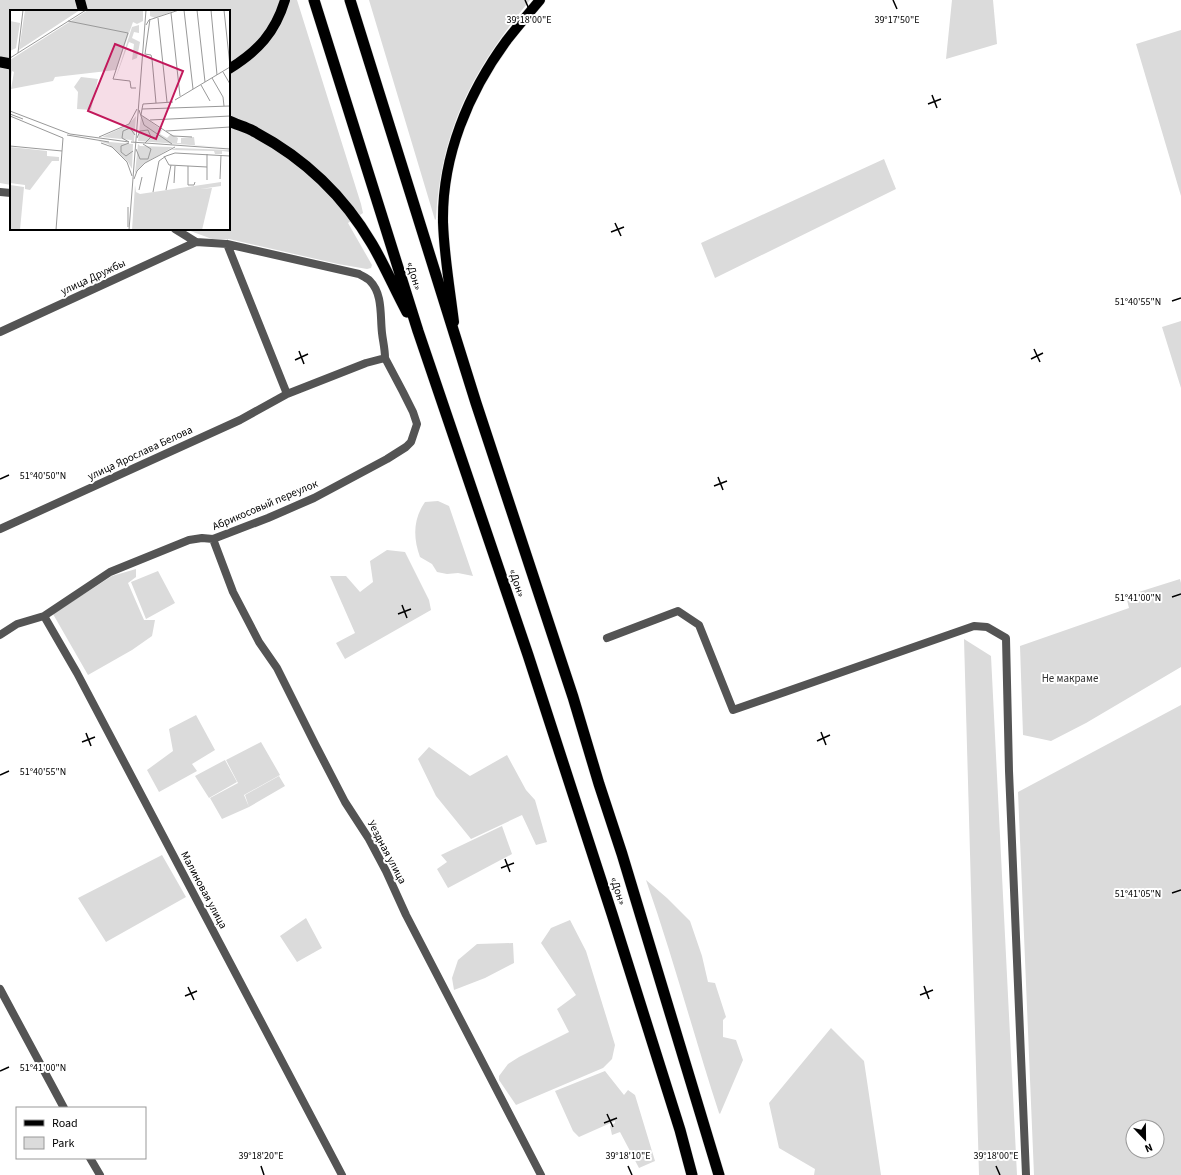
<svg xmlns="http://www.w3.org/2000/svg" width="1181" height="1175" font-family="'Source Sans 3',sans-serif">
  <rect width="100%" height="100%" fill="#fff"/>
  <!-- green -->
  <path fill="#dbdbdb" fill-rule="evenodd" d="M 0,0 L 297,0 L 361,204 L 363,213 L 348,223 L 372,265 L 371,268 L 367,269 L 338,264 L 229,239 L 212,239 L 185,229 L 229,229 L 229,11 L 11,11 L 11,185 L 0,183 Z
    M 369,0 L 530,0 C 474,69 441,128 436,219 L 435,220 Z
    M 952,0 L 993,0 L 997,44 L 946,59 Z
    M 1181,30 L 1181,196 L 1136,44 Z
    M 884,159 L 896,189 L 715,278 L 701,243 Z
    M 1181,321 L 1181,388 L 1162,327 Z
    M 438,501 L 449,506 L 473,576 L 458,573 L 447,574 L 437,572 L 432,564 L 420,557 C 413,538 413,519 425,502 Z
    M 387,550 L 405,552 L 429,600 L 431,610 L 345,659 L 336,643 L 355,633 L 330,576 L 346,576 L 360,592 L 373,582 L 370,561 Z
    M 136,569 L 136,577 L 128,583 L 144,620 L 155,620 L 152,636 L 132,650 L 88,675 L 53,614 L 112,576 Z
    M 158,571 L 175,603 L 146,619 L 131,582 Z
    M 1180,579 L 1181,583 L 1181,667 L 1086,723 L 1051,741 L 1023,735 L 1020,646 L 1129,608 L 1126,596 Z
    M 964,639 L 991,656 L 1017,1175 L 979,1175 Z
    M 1181,705 L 1181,1175 L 1034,1175 L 1018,792 ZM 1133,1127 L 1157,1127 L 1157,1151 L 1133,1151 Z
    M 196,715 L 215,750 L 192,764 L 197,771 L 159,792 L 147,770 L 173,751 L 169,729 Z
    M 261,742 L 280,775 L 244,795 L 249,807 L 222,819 L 210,798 L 238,783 L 226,760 Z
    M 429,747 L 470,776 L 507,755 L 526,790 L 535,800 L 547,842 L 536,845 L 522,815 L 471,839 L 436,796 L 418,759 Z
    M 225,760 L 237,782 L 209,798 L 195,776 Z
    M 279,776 L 285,786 L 249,807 L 245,795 Z
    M 502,826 L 512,854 L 448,888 L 437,869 L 447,862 L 441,855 Z
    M 162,855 L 186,897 L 106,942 L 78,898 Z
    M 646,880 L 667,898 L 690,921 L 702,956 L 708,982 L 715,983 L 726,1017 L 723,1020 L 723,1037 L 736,1040 L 743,1060 L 720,1114 L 719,1113 C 694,1036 673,957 646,880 Z
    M 306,918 L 322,948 L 297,962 L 280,936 Z
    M 570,920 L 586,951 L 615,1045 L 612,1059 L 603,1068 L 516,1105 L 499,1080 L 499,1076 L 508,1064 L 519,1057 L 569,1032 L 557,1009 L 576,995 L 541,943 L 551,928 Z
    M 513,943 L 514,963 L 485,978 L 454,990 L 452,978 L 458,960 L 477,944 Z
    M 831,1028 L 864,1061 L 881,1175 L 814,1175 L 815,1169 L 779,1148 L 769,1103 Z
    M 605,1071 L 624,1095 L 628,1090 L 635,1095 L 655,1161 L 639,1168 L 620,1132 L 612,1135 L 610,1126 L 615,1123 L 615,1121 L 579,1137 L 573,1131 L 555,1091 Z"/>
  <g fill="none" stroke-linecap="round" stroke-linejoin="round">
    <!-- primary casing -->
    <g stroke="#dbdbdb" stroke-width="11">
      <path id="primary" d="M 80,0 L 83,11
        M 229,69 C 258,51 275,33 285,0
        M 454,322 C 450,289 444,255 443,222 C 442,156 468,93 507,40 C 518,26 529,13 540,0"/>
    </g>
    <!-- trunk casing -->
    <g stroke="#dbdbdb" stroke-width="12">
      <path id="trunk" d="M 314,0 L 418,331 L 528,655 L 612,914 L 680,1130 L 692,1175
        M 350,0 L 476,403 L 573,697 L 599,784 L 622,854 L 719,1175
        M 0,62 L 11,64
        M 229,121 C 237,125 247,127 255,132 C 304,158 344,196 372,244 C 385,266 395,290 407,312"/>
    </g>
    <!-- minor -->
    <path stroke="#545454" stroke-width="8" d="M 0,192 L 11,193
      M 175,229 L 196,242 L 227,244 L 359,274 C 362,276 367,278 370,281 C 383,294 380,316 382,333 C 383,342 385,349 385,358
      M 227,244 L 287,394
      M 0,332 L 196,242
      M 0,529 L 240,420 L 287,394 L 366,363 L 385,358 L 403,392 L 413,412 L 417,424 L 411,442 L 406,447 L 387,459 L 314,498 L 268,518 L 213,539 L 202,538 L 189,540 L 110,572 L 44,616 L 17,624 L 0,635
      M 213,539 L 233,592 L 259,642 L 277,668 L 315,744 L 345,802 L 369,839 L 386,871 L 406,915 L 541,1175
      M 44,616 L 77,673 L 342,1175
      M 607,638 L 678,611 L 699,625 L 733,710 L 974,626 L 987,627 L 1006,638 L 1009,771 L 1026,1175
      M 0,989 L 64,1108
      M 90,1158 L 100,1175"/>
    <!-- primary -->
    <use href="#primary" stroke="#000" stroke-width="10"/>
    <!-- trunk -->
    <use href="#trunk" stroke="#000" stroke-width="11"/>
  </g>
  <!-- ticks -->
  <path fill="none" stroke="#000" stroke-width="1.5" d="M 525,0 L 529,9M 893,0 L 897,9M 932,95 L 937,108M 928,104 L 941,99M 615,223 L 621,236M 611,232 L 624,227M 1172,301 L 1181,298M 1034,349 L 1040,362M 299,351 L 304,364M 1031,359 L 1043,353M 295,360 L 308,354M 718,477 L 723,490M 0,479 L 9,475M 714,486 L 727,481M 1172,597 L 1181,594M 402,605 L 407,618M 398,614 L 411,609M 821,732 L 826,745M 86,733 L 91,746M 817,741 L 830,735M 82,742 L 95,737M 0,775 L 9,771M 505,859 L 510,872M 501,868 L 514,863M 1172,893 L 1181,890M 924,986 L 929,999M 188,987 L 194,1000M 920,995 L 933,990M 185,996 L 197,991M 0,1071 L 9,1067M 607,1114 L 613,1127M 604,1123 L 617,1118M 261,1166 L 264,1175M 628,1166 L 632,1175M 996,1166 L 1000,1175"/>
  <g text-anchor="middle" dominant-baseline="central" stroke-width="4" stroke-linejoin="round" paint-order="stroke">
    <!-- street labels -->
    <g font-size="11" fill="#000" stroke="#fff">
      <text transform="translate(414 276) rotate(73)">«Дон»</text>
      <text transform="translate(93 277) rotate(-25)">улица Дружбы</text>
      <text transform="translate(140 453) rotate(-25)">улица Ярослава Белова</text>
      <text transform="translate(265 505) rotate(-23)">Абрикосовый переулок</text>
      <text transform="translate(517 583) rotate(71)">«Дон»</text>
      <text transform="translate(387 852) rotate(62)">Уездная улица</text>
      <text transform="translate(204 890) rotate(62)">Малиновая улица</text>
      <text transform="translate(618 891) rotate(72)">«Дон»</text>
    </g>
    <!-- park labels -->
    <g font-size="11" fill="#323232" stroke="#fff">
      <text x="1070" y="678">Не макраме</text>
    </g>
  </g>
  <!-- overview -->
  <g transform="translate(10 10)">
    <rect width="220" height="220" fill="#fff"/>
    <path d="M 15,0 L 70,0 L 9,40 ZM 78,0 L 133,0 L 133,11 L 127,14 L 123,12 L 106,60 L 45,67 L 43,71 L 1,79 L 4,62 L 2,61 L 0,76 L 0,50 ZM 140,0 L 166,0 L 145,8 L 140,6 ZM 0,11 L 10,13 L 6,38 L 0,41 ZM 129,15 L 129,23 L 124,22 L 122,28 L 130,32 L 127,48 L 122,50 L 124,34 L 119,32 L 105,70 L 122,17 ZM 71,67 L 88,69 L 81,100 L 67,99 L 68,82 L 64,77 ZM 131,105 L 152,120 L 150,124 L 157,128 L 161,124 L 168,128 L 167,133 L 171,133 L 171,128 L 184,127 L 185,135 L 220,138 L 128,131 ZM 126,106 L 124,132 L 121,130 L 92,127 L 118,115 ZM 88,131 L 123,134 L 122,159 L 118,152 L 98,134 ZM 128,134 L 130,136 L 163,137 L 135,153 L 125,163 ZM 0,137 L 37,141 L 37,146 L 49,147 L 49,151 L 42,151 L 20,180 L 15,179 L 15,175 L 0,173 ZM 166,138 L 220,140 L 220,142 L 212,141 L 212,144 L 205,144 L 204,141 L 161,140 ZM 211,172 L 211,176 L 190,179 L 202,178 L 192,220 L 122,220 L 125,175 L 126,182 L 130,184 ZM 0,175 L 14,177 L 10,220 L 0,220 Z" fill="#dbdbdb"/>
    <path fill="none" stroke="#999" stroke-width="1" d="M 174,0 L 183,79M 187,0 L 195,72M 201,0 L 207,65M 214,0 L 220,56M 161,3 L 170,86M 148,8 L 157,92M 140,9 L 135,44 L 141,45 L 142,49 L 146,93M 58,11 L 118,23 L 103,69 L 120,71 L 121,78 L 126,78M 136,15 L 139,10 L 169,0M 8,43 L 13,0M 0,48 L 76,0M 213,62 L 220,74M 202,68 L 213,87 L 214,96M 191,75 L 200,91M 165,90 L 220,57M 163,92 L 133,94 L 132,99 L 220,96M 132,99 L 131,105 L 163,126 L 182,127M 129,100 L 134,115 L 162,134M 0,101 L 60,124 L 119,132M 0,104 L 13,109M 0,106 L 53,128M 140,110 L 220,106M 156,121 L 220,117M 57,125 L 99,132M 89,127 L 119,114 L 127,99M 127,128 L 130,121 L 138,120 L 141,127 L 135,133M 119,132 L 112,128 L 113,121 L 120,118 L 125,125M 121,132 L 220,139M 91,133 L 102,137 L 117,152 L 122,166M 119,133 L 111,136 L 111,142 L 116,146 L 123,141M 0,136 L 52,141M 126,139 L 130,149 L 138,149 L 141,139 L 133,134M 154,146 L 159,155 L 197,157M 178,156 L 178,175 L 184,175 L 185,172M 124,169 L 127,161 L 135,153 L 165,137M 210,169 L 211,145M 197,170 L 197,144M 164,173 L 165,156M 129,180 L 132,167M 156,180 L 161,155M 143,182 L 149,151 L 156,146 L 165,143 L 220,146M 118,217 L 118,197M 46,220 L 53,128M 119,220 L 136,0"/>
    <path fill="#c2185b" fill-opacity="0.15" stroke="#c2185b" stroke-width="2" d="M 105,34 L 173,61 L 146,129 L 78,101 Z"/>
    <rect width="220" height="220" fill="none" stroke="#000" stroke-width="2"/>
  </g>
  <g font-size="10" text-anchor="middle" fill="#000" stroke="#fff" stroke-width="4" stroke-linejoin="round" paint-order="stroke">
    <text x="529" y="23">39°18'00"E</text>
    <text x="897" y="23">39°17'50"E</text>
    <text x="1138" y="305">51°40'55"N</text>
    <text x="43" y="479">51°40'50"N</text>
    <text x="1138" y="601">51°41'00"N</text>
    <text x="43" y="775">51°40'55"N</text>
    <text x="1138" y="897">51°41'05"N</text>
    <text x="43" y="1071">51°41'00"N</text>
    <text x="261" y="1159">39°18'20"E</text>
    <text x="628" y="1159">39°18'10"E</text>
    <text x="996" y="1159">39°18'00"E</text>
  </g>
  <!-- legend -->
  <rect x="16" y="1107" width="130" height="52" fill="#ffffff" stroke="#999999"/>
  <rect x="24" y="1120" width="20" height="6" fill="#000000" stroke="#999999"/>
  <text x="52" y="1127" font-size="12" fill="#000000">Road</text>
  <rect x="24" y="1137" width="20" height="12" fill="#dbdbdb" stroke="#999999"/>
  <text x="52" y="1147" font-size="12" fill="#000000">Park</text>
  <!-- north arrow -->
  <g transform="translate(1145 1139) rotate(158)"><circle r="19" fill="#ffffff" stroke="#999999"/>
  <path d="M0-3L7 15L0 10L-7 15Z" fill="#000000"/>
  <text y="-6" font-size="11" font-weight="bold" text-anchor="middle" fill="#000000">N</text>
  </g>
</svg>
